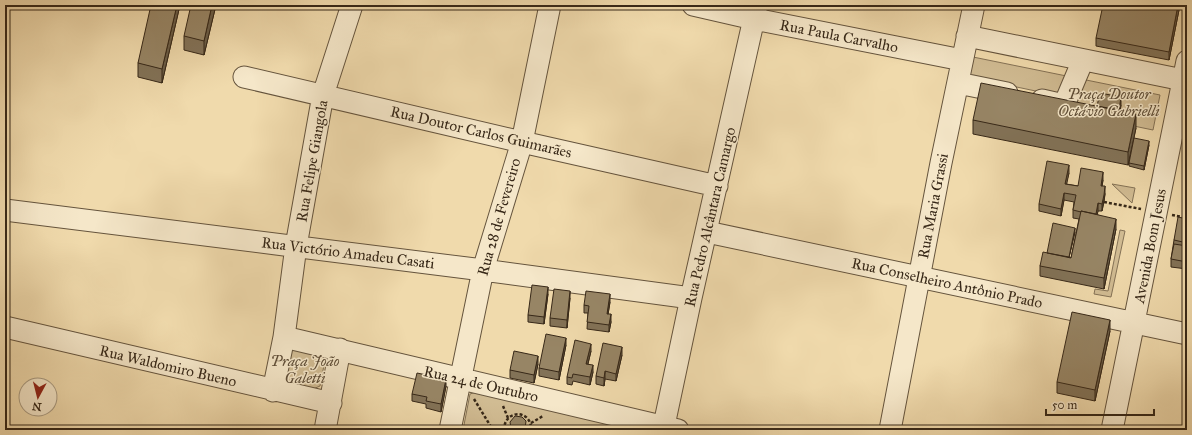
<svg xmlns="http://www.w3.org/2000/svg" width="1192" height="435" font-family="'IM FELL Great Primer',serif">
  <rect width="100%" height="100%" fill="#f0daac"/>
  <filter id="stains"><feTurbulence type="fractalNoise" baseFrequency=".005" numOctaves="4"/><feColorMatrix values="0 0 0 0 .2 0 0 0 0 .09 0 0 0 0 .02 0 0 0 .5 -.17"/></filter>
  <radialGradient id="worn" r=".72"><stop offset=".6" stop-color="#630" stop-opacity="0"/><stop offset="1" stop-color="#630" stop-opacity=".3"/></radialGradient>
  <!-- green -->
  <path fill="#d1bc93" stroke="#847256" d="M 973,57 L 1160,95 L 1153,130 L 1066,112 L 1069,98 L 969,77 Z
    M 1112,184 L 1135,188 L 1132,203 Z
    M 1120,230 L 1125,231 L 1111,297 L 1094,294 L 1095,289 L 1108,291 Z
    M 293,349 L 321,355 L 325,360 L 320,386 L 313,389 L 289,384 L 285,379 L 288,354 Z
    M 476,392 L 642,430 L 463,430 L 470,394 Z"/>
  <g fill="none" stroke-linecap="round" stroke-linejoin="round">
    <!-- minor casing -->
    <g stroke="#65543d" stroke-width="23">
      <path id="minor" d="M 693,5 L 754,19 L 962,60
        M 967,36 L 1183,80
        M 244,77 L 522,142 L 717,186
        M 958,83 L 1007,93
        M 1042,100 L 1064,105 L 1083,60
        M 5,210 L 483,270 L 691,298
        M 707,232 L 1187,334
        M 5,327 L 331,403
        M 284,337 L 678,430
        M 273,391 L 284,337 L 296,246 L 323,95 L 352,5
        M 325,430 L 340,349
        M 450,430 L 483,270 L 522,142 L 550,5
        M 663,430 L 691,298 L 757,5
        M 890,430 L 941,163 L 974,5
        M 1112,430 L 1187,61"/>
    </g>
    <!-- path -->
    <path stroke="#372818" stroke-width="2.5" stroke-dasharray="3 2" stroke-linecap="butt" d="M 1104,202 L 1141,209
      M 1172,215 L 1187,218
      M 474,399 L 493,430
      M 503,406 L 508,418
      M 531,423 L 543,416
      M 504,430 C 504,409 532,409 531,430"/>
    <!-- minor -->
    <use href="#minor" stroke="#f5e7c9" stroke-width="21"/>
  </g>
  <!-- wall -->
  <path fill="#827257" stroke="#372818" d="M 180,5 L 162,83 L 138,77 L 138,63 Z
    M 216,5 L 204,55 L 184,50 L 184,36 Z
    M 1180,5 L 1169,60 L 1096,46 L 1096,38 Z
    M 1121,105 L 1120,111 L 1136,128 L 1129,161 L 1149,145 L 1144,170 L 1129,166 L 1129,163 L 1128,165 L 973,134 L 973,120 L 1097,106 Z
    M 1069,173 L 1066,184 L 1078,186 L 1103,180 L 1102,186 L 1105,194 L 1104,202 L 1102,211 L 1098,211 L 1097,214 L 1116,229 L 1104,289 L 1040,276 L 1040,266 L 1047,253 L 1075,232 L 1069,257 L 1071,258 L 1079,219 L 1073,218 L 1073,210 L 1074,202 L 1064,200 L 1061,216 L 1039,211 L 1039,204 Z
    M 1187,182 L 1187,210 L 1183,209 L 1183,198 Z
    M 1187,213 L 1187,269 L 1171,267 L 1171,259 L 1174,240 L 1186,219 Z
    M 548,294 L 544,324 L 528,322 L 528,315 Z
    M 570,298 L 567,328 L 550,326 L 550,318 Z
    M 610,302 L 608,314 L 611,322 L 609,332 L 587,329 L 588,313 L 584,313 L 584,305 Z
    M 1110,331 L 1095,401 L 1057,393 L 1057,382 Z
    M 566,345 L 559,380 L 539,376 L 539,368 Z
    M 591,351 L 588,364 L 593,372 L 590,385 L 573,381 L 572,385 L 567,384 L 567,377 Z
    M 622,355 L 616,381 L 605,379 L 604,386 L 596,384 L 596,376 Z
    M 538,364 L 534,383 L 510,378 L 510,370 Z
    M 446,386 L 441,412 L 426,408 L 426,404 L 412,401 L 412,394 Z"/>
  <!-- shaded-wall -->
  <path fill="#6a5d47" stroke="#372818" d="M 177,5 L 180,5 L 162,83 L 162,69 Z
    M 212,5 L 216,5 L 204,55 L 204,41 Z
    M 1178,5 L 1180,5 L 1169,60 L 1169,52 Z
    M 1121,97 L 1121,105 L 1119,118 L 1119,110 Z
    M 1136,114 L 1136,128 L 1128,165 L 1128,152 Z
    M 1149,141 L 1149,145 L 1144,170 L 1144,166 Z
    M 1069,165 L 1069,173 L 1065,192 L 1065,184 Z
    M 1103,172 L 1103,180 L 1101,193 L 1101,186 Z
    M 1105,186 L 1105,194 L 1102,211 L 1102,204 Z
    M 1064,193 L 1064,200 L 1061,216 L 1061,209 Z
    M 1098,203 L 1098,211 L 1096,222 L 1096,214 Z
    M 1116,219 L 1116,229 L 1104,289 L 1104,278 Z
    M 1075,228 L 1075,232 L 1067,266 L 1067,262 Z
    M 548,287 L 548,294 L 544,324 L 544,317 Z
    M 570,291 L 570,298 L 567,328 L 567,320 Z
    M 610,294 L 610,302 L 607,321 L 607,314 Z
    M 611,314 L 611,322 L 609,332 L 609,325 Z
    M 1110,320 L 1110,331 L 1095,401 L 1095,390 Z
    M 566,338 L 566,345 L 559,380 L 559,372 Z
    M 591,344 L 591,351 L 586,371 L 586,364 Z
    M 622,347 L 622,355 L 616,381 L 616,374 Z
    M 538,356 L 538,364 L 534,383 L 534,375 Z
    M 593,365 L 593,372 L 590,385 L 590,377 Z
    M 605,371 L 605,379 L 604,386 L 604,378 Z
    M 446,379 L 446,386 L 441,412 L 441,404 Z"/>
  <!-- building -->
  <path fill="#978565" stroke="#372818" d="M 151,5 L 177,5 L 162,69 L 138,63 Z
    M 191,5 L 212,5 L 204,41 L 184,36 Z
    M 1103,5 L 1178,5 L 1169,52 L 1096,38 Z
    M 981,83 L 1136,114 L 1128,152 L 973,120 Z
    M 1100,93 L 1121,97 L 1119,110 L 1097,106 Z
    M 1134,138 L 1149,141 L 1144,166 L 1129,163 Z
    M 1047,161 L 1069,165 L 1065,184 L 1078,186 L 1081,168 L 1103,172 L 1101,186 L 1105,186 L 1104,195 L 1102,204 L 1098,203 L 1096,214 L 1081,211 L 1081,212 L 1073,210 L 1076,195 L 1064,193 L 1061,209 L 1039,204 Z
    M 1187,182 L 1187,199 L 1183,198 Z
    M 1081,211 L 1116,219 L 1104,278 L 1040,266 L 1043,252 L 1071,258 Z
    M 1178,217 L 1187,219 L 1187,243 L 1174,240 Z
    M 1053,223 L 1075,228 L 1069,257 L 1047,253 Z
    M 1174,244 L 1187,246 L 1187,262 L 1171,259 Z
    M 532,285 L 548,287 L 544,317 L 528,315 Z
    M 554,289 L 570,291 L 567,320 L 550,318 Z
    M 586,291 L 610,294 L 607,314 L 611,314 L 609,325 L 587,322 L 589,306 L 584,305 Z
    M 1072,312 L 1110,320 L 1095,390 L 1057,382 Z
    M 546,334 L 566,338 L 559,372 L 539,368 Z
    M 575,340 L 591,344 L 586,364 L 593,365 L 590,377 L 573,374 L 572,378 L 567,377 Z
    M 603,343 L 622,347 L 616,374 L 605,371 L 604,378 L 596,376 Z
    M 514,351 L 538,356 L 534,375 L 510,370 Z
    M 417,373 L 446,379 L 441,404 L 426,401 L 427,397 L 412,394 Z
    M 515,416 L 522,417 L 526,421 L 525,429 L 523,430 L 514,430 L 511,428 L 510,422 Z"/>
  <g text-anchor="middle" dominant-baseline="central" stroke-width="3" stroke-linejoin="round" paint-order="stroke">
    <!-- street labels -->
    <g font-size="15" fill="#372818" stroke="#f5e7c9">
      <text transform="translate(839 36) rotate(11)">Rua Paula Carvalho</text>
      <text transform="translate(481 132) rotate(13)">Rua Doutor Carlos Guimarães</text>
      <text transform="translate(312 161) rotate(-80)">Rua Felipe Giangola</text>
      <text transform="translate(933 206) rotate(-79)">Rua Maria Grassi</text>
      <text transform="translate(499 217) rotate(-74)">Rua 28 de Fevereiro</text>
      <text transform="translate(710 217) rotate(-77)">Rua Pedro Alcântara Camargo</text>
      <text transform="translate(1150 246) rotate(-79)">Avenida Bom Jesus</text>
      <text transform="translate(348 253) rotate(7)">Rua Victório Amadeu Casati</text>
      <text transform="translate(947 283) rotate(12)">Rua Conselheiro Antônio Prado</text>
      <text transform="translate(168 366) rotate(13)">Rua Waldomiro Bueno</text>
      <text transform="translate(481 384) rotate(13)">Rua 24 de Outubro</text>
    </g>
    <!-- park labels -->
    <g font-size="15" font-style="italic" fill="#5e4d37" stroke="#f5e7c9">
      <text x="1109" y="94">Praça Doutor<tspan x="1109" dy="17">Octávio Gabrielli</tspan></text>
      <text x="305" y="361">Praça João<tspan x="305" dy="17">Galetti</tspan></text>
    </g>
  </g>
  <!-- margin -->
  <rect width="1192" height="435" fill="none" stroke="#f0daac" stroke-width="20"/>
  <rect x="6" y="6" width="1180" height="423" fill="none" stroke="#372818" stroke-width="2"/>
  <rect x="10" y="10" width="1172" height="415" fill="none" stroke="#372818"/>
  <!-- north arrow -->
  <g transform="translate(38 397) rotate(187)"><circle r="19" fill="#f5e7c9" stroke="#a99b82"/>
  <path d="M0-3L7 15L0 10L-7 15Z" fill="#8f2418"/>
  <text y="-6" font-size="11" font-weight="bold" text-anchor="middle" fill="#372818">N</text>
  </g>
  <!-- scale -->
  <path d="M1046 409v6h108v-6" fill="none" stroke="#372818" stroke-width="2"/>
  <text x="1052" y="409" font-size="12" fill="#372818" stroke="#f5e7c9" stroke-width="3" paint-order="stroke">50 m</text>
  <rect width="100%" height="100%" filter="url(#stains)"/>
  <rect width="100%" height="100%" fill="url(#worn)"/>
</svg>
